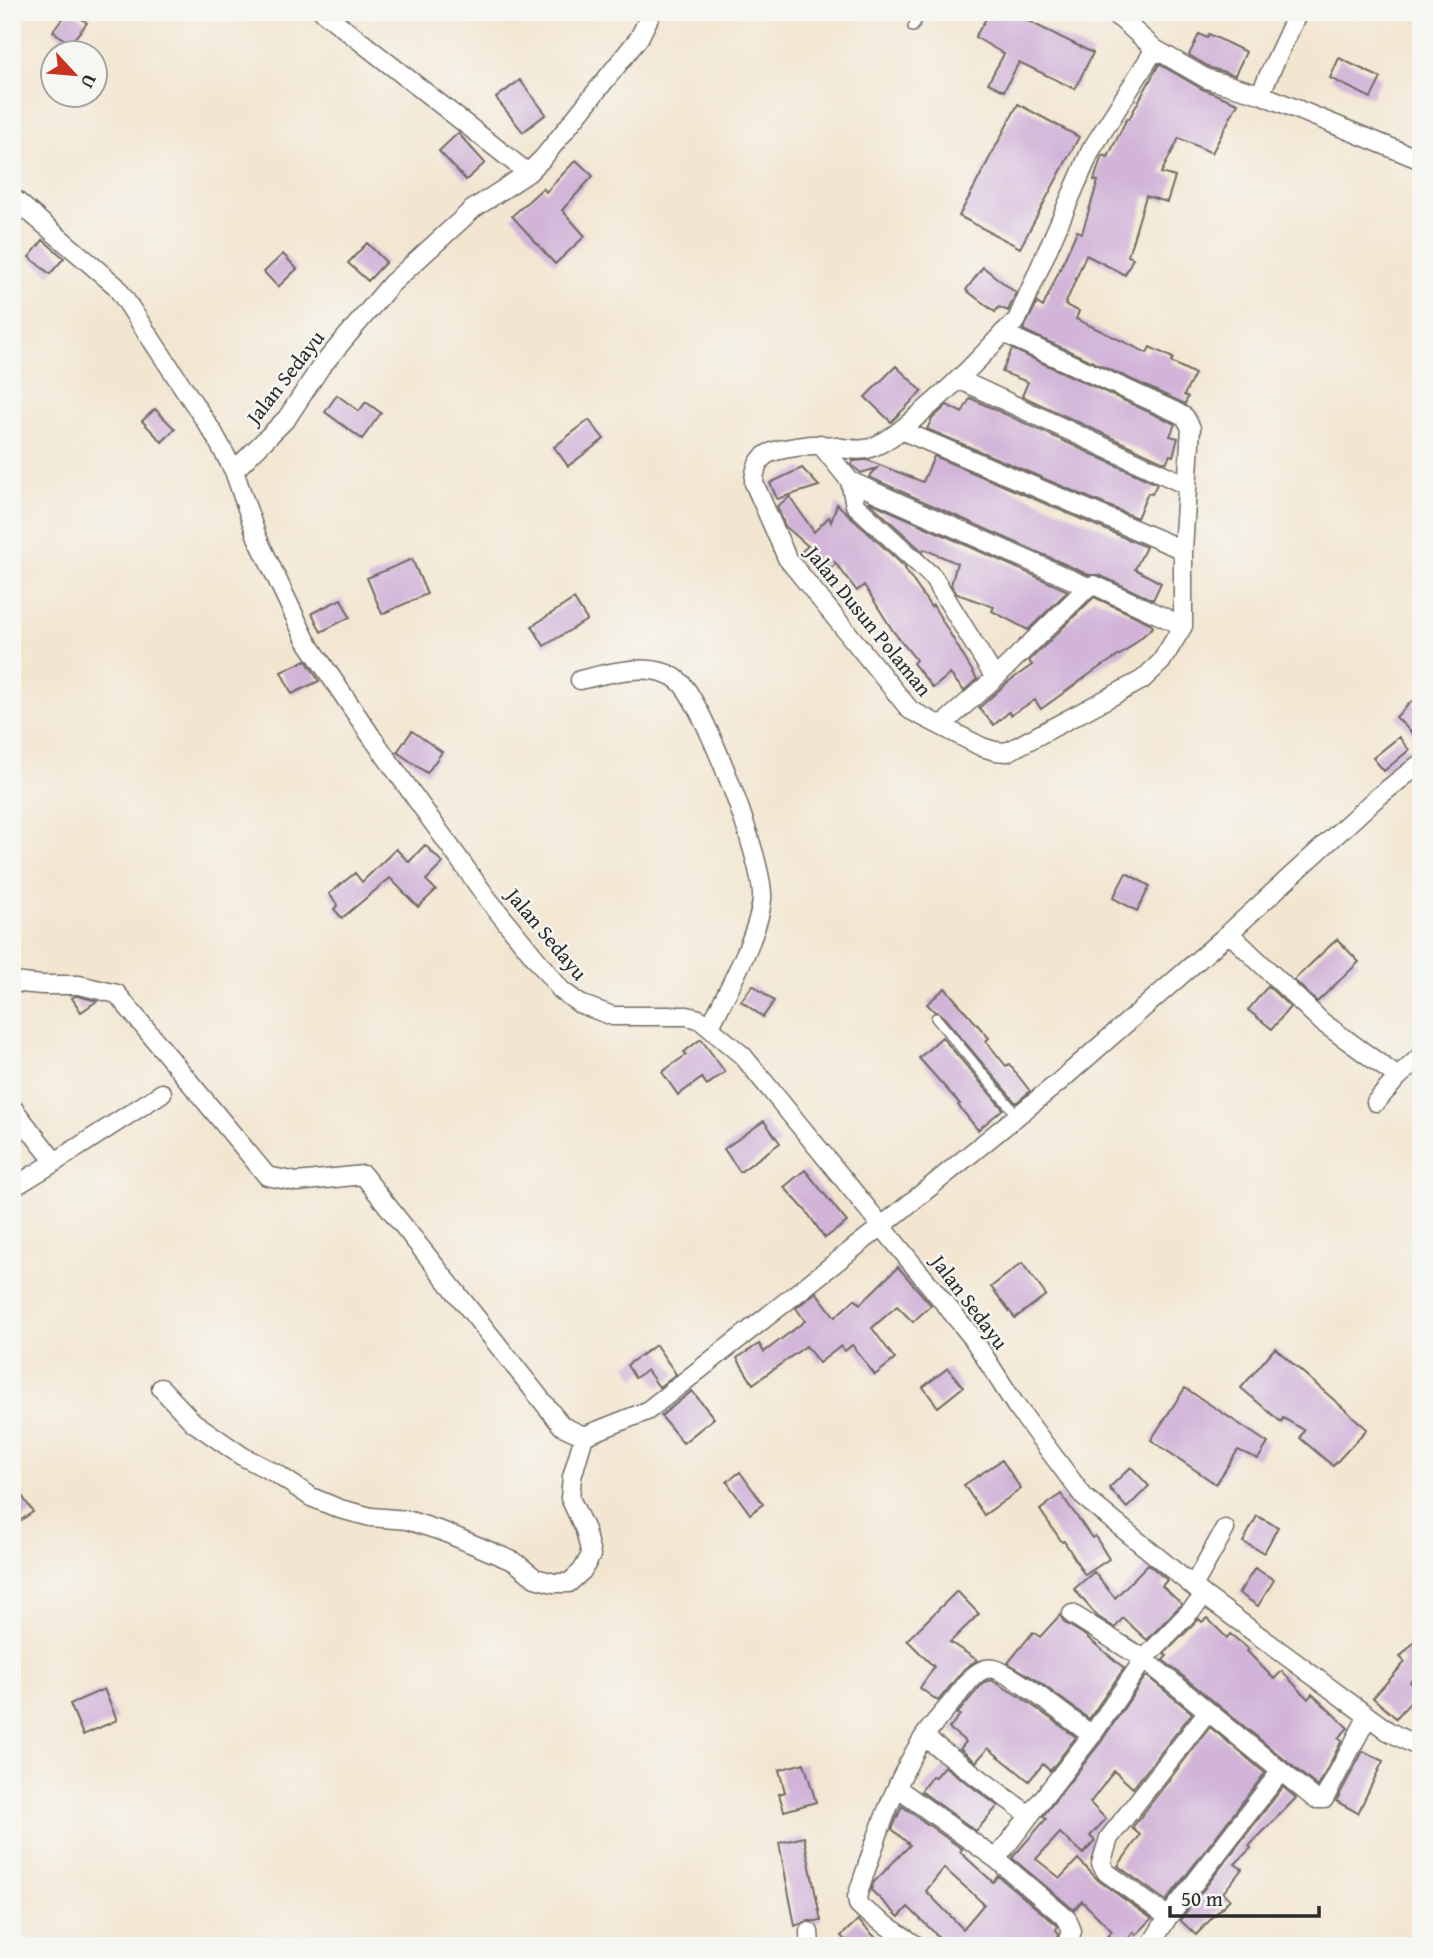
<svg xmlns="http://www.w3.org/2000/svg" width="1433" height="1958" font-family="'Gentium Book Plus',serif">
  <rect width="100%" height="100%" fill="#f6f6f2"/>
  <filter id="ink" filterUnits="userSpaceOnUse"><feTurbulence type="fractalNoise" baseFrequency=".0143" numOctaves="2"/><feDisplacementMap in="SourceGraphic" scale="14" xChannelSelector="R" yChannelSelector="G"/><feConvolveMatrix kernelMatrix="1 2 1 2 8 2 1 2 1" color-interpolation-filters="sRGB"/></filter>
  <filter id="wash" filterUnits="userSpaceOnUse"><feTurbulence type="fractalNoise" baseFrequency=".00686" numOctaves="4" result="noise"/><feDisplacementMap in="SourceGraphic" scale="28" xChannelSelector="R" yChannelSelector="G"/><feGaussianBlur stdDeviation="1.57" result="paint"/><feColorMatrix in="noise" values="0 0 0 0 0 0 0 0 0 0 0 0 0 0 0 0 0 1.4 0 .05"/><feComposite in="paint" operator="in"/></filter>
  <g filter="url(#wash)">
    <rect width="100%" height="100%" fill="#f3e6d1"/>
    <g id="blocks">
      <!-- building -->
      <path fill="#d1b4d8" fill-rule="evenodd" d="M 68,12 L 74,12 L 87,23 L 70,44 L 53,31 Z
        M 990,12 L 1010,12 L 1093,53 L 1075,89 L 1019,62 L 1004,91 L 988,83 L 1004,54 L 975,37 Z
        M 1199,34 L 1207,38 L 1209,34 L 1246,52 L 1235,75 L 1211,68 L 1189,55 Z
        M 1339,58 L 1381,78 L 1371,98 L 1330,78 Z
        M 1159,64 L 1202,89 L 1238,103 L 1212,153 L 1179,138 L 1161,173 L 1175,177 L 1167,202 L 1146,196 L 1128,256 L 1133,258 L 1125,275 L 1086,255 L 1065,305 L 1079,311 L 1076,319 L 1147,353 L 1150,347 L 1173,358 L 1171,362 L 1195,374 L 1184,395 L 1188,397 L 1185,404 L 1023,330 L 1037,303 L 1043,307 L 1077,231 L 1082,233 L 1098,181 L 1094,180 L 1102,155 L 1108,157 L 1127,118 L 1129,119 Z
        M 520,80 L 546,114 L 523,132 L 496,98 Z
        M 1018,104 L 1079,137 L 1020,248 L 959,216 Z
        M 458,133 L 485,163 L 466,180 L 439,151 Z
        M 576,160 L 593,176 L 562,210 L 585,236 L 555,264 L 512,216 L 543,188 L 546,192 Z
        M 43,240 L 64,258 L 50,274 L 29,257 Z
        M 367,243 L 386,262 L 368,281 L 348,263 Z
        M 283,254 L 297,269 L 278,287 L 264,272 Z
        M 983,267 L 1016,293 L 1008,311 L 999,307 L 995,312 L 966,290 Z
        M 1012,349 L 1175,424 L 1170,436 L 1178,438 L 1173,456 L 1170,455 L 1166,463 L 1022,396 L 1028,382 L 1002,372 Z
        M 896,366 L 922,391 L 891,422 L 865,397 Z
        M 337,395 L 359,411 L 366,402 L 381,413 L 362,439 L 325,412 Z
        M 970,398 L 1157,484 L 1152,494 L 1148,493 L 1137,518 L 927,429 L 932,419 L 947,405 L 962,413 Z
        M 155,409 L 175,429 L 162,442 L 142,421 Z
        M 589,420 L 604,439 L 568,466 L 554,447 Z
        M 934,456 L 1146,547 L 1135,569 L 1161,583 L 1153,600 L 1099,575 L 1089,575 L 869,477 L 877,468 L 861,473 L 851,465 L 853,461 L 867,460 L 923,482 Z
        M 802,468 L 819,486 L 777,499 L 770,483 Z
        M 790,497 L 814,532 L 829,517 L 831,522 L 837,504 L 906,568 L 905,569 L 931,607 L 933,605 L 977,679 L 964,691 L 950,674 L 933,688 L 913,663 L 916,660 L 893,631 L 864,585 L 857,591 L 834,561 L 836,564 L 831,568 L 825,563 L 818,569 L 802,551 L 808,546 L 785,526 L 777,506 Z
        M 868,501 L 1068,591 L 1028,630 L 992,611 L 994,607 L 957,594 L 951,585 L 957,563 L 924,549 L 923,552 Z
        M 412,559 L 427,594 L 382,614 L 367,578 Z
        M 1094,597 L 1150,623 L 1153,627 L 1126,651 L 1094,671 L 1041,709 L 1035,700 L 1011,715 L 1009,712 L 994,725 L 979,708 L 1008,682 L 1032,665 L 1029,661 Z
        M 341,599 L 350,617 L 321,632 L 312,613 Z
        M 574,599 L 587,620 L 544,646 L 532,626 Z
        M 306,660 L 319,681 L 292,694 L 281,672 Z
        M 1412,701 L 1421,710 L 1421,742 L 1396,717 Z
        M 412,731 L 442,752 L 427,773 L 397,752 Z
        M 1399,737 L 1409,750 L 1384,771 L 1373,758 Z
        M 425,845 L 443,863 L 426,880 L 436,890 L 418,907 L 390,878 L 342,918 L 334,909 L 338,905 L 329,894 L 355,873 L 362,882 L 396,849 L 409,862 Z
        M 1126,873 L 1150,886 L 1137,911 L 1113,898 Z
        M 1337,939 L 1359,962 L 1317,1002 L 1294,980 Z
        M 753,985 L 774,1001 L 763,1017 L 741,1001 Z
        M 1268,986 L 1290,1007 L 1272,1029 L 1248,1010 Z
        M 945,988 L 989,1038 L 986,1041 L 1006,1066 L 1009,1064 L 1030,1091 L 1016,1103 L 941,1014 L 934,1011 L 927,1004 Z
        M 75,996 L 78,996 L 97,1001 L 81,1012 L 72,998 Z
        M 942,1037 L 1003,1109 L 978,1130 L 958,1105 L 960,1104 L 919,1058 Z
        M 701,1039 L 725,1072 L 707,1085 L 702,1078 L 678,1095 L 662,1072 L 686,1055 L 684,1052 Z
        M 764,1121 L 780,1143 L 740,1172 L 724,1149 Z
        M 805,1170 L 847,1222 L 825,1238 L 806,1211 L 784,1187 Z
        M 1022,1263 L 1046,1295 L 1015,1318 L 991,1287 Z
        M 898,1267 L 931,1305 L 913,1322 L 897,1306 L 872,1328 L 895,1359 L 875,1375 L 852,1345 L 845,1351 L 841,1346 L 819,1363 L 806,1346 L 753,1384 L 737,1358 L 759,1344 L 764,1352 L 805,1321 L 796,1308 L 816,1292 L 835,1317 L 855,1299 L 860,1304 Z
        M 656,1345 L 676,1374 L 659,1387 L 647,1370 L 635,1378 L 627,1365 Z
        M 1275,1348 L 1367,1429 L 1333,1466 L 1300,1438 L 1304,1430 L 1283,1418 L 1281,1422 L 1241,1388 Z
        M 948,1368 L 963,1387 L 938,1407 L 923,1387 Z
        M 1185,1388 L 1268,1443 L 1258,1459 L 1238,1450 L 1216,1484 L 1151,1440 Z
        M 692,1391 L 714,1418 L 683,1443 L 661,1416 Z
        M 1002,1460 L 1021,1489 L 984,1515 L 964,1485 Z
        M 1131,1467 L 1149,1486 L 1127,1508 L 1109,1488 Z
        M 740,1472 L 763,1504 L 750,1514 L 727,1482 Z
        M 12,1481 L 33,1512 L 12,1526 Z
        M 1061,1494 L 1092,1538 L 1095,1536 L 1109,1559 L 1085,1575 L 1064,1541 L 1062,1542 L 1040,1510 Z
        M 1257,1516 L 1278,1527 L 1264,1553 L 1243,1542 Z
        M 1148,1564 L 1167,1580 L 1162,1586 L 1182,1604 L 1147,1640 L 1123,1618 L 1115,1628 L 1097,1616 L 1074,1589 L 1094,1572 L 1115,1598 Z
        M 1255,1568 L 1274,1580 L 1258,1606 L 1239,1593 Z
        M 957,1591 L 979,1614 L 950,1642 L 977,1660 L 964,1669 L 938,1701 L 920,1688 L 934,1667 L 907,1640 Z
        M 1060,1615 L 1065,1623 L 1083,1634 L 1124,1668 L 1089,1719 L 1035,1679 L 1008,1663 L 1033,1632 L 1040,1637 Z
        M 1207,1618 L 1227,1638 L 1230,1634 L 1249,1649 L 1247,1651 L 1274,1679 L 1282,1671 L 1308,1699 L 1312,1694 L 1348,1728 L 1338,1738 L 1342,1740 L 1318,1787 L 1163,1660 L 1167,1656 L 1164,1654 L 1199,1619 L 1202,1622 Z
        M 1421,1635 L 1421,1677 L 1418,1674 L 1410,1682 L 1420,1692 L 1396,1718 L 1373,1698 L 1405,1662 L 1400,1657 Z
        M 1145,1677 L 1148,1677 L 1192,1713 L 1133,1788 L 1114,1771 L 1090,1803 L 1106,1819 L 1090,1836 L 1095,1841 L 1083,1854 L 1060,1833 L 1036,1859 L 1060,1878 L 1078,1859 L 1099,1881 L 1152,1919 L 1136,1935 L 1134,1932 L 1122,1946 L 1113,1946 L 1105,1939 L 1112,1931 L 1082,1901 L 1074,1910 L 1012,1858 L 1046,1819 L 1043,1816 L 1101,1742 Z
        M 991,1680 L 1022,1698 L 1076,1737 L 1050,1771 L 1043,1764 L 1029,1781 L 988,1748 L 976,1762 L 960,1749 L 966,1742 L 949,1728 L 960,1715 L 957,1714 L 977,1690 L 984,1682 Z
        M 104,1689 L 117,1720 L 83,1735 L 70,1704 Z
        M 1210,1727 L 1265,1773 L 1166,1901 L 1118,1866 L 1140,1835 L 1132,1828 Z
        M 1363,1751 L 1383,1761 L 1358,1813 L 1336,1801 Z
        M 804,1763 L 816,1802 L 784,1811 L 779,1794 L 785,1792 L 779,1770 Z
        M 944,1766 L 998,1806 L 976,1831 L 921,1791 L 932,1776 L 935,1777 Z
        M 1283,1787 L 1296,1798 L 1249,1846 L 1251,1848 L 1235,1864 L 1242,1869 L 1223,1893 L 1230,1899 L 1196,1935 L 1180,1920 Z
        M 902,1806 L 962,1849 L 960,1852 L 993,1882 L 998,1876 L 1058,1926 L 1056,1930 L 1059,1933 L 1055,1946 L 948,1946 L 908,1907 L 899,1917 L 871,1890 L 874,1882 L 910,1845 L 892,1829 ZM 944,1868 L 984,1904 L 963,1929 L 926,1891 Z
        M 804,1837 L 821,1921 L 808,1921 L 795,1926 L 779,1843 Z
        M 858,1920 L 884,1946 L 851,1946 L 841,1936 Z"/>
    </g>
  </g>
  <g filter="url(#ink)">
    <use href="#blocks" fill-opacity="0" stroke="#716c65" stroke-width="2"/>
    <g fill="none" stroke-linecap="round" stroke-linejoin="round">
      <!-- lane casing -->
      <g stroke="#716c65" stroke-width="12">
        <path id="lane" d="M 913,27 L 921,12
          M 936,1018 L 1017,1115"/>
      </g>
      <!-- street casing -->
      <g stroke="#716c65" stroke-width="21">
        <path id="street" d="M 323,12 L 528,173
          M 652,12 L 639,38 L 543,158 L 528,173 L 473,209 L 391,284 L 320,368 L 287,418 L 234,471 L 257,537 L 306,640 L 371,736 L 487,898 L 561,990 L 580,1004 L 613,1016 L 687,1016 L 699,1019 L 743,1056 L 972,1337 L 1016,1406 L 1084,1497 L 1205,1596 L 1388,1731 L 1421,1748
          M 1155,49 L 1207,79 L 1260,94 L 1298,12
          M 1260,94 L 1421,160
          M 12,197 L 116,286 L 214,434 L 234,471
          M 1003,333 C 975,364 947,392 914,419 C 902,429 886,443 870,448 C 856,453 837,446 823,445 C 814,444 805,446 796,447 C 770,451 755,453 754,483 L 787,558 L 910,710 L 982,747 L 995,751 L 1007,752 L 1142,680 L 1161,662 L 1183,626 L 1183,550 L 1191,428 L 1185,417 L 1176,412 L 1003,333 L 1017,320 L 1091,150 L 1155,49 L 1121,19 L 1110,12
          M 960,380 L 1186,485
          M 901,430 L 1183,550
          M 820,444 L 850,481 L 855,505 L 933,577 L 995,678
          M 850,481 L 1088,587
          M 580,680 C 607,673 655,660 679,681 C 704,703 765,864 762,899 C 759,935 726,993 710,1027
          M 942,725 L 995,678 L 1088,587 L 1094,585 L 1183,626
          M 1229,933 L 1322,1022 L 1398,1077
          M 12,982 L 42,985 L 79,985 L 117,994 L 267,1176 L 297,1182 L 363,1175 L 562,1426 L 584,1436 L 647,1411 L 882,1226 L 1059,1082 L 1229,933 L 1374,800 L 1421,763
          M 1376,1102 L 1398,1077 L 1421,1056
          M 12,1107 L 55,1162 L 12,1188
          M 55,1162 L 162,1093
          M 161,1388 L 193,1422 L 242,1456 L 277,1474 L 311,1497 L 340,1509 L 371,1517 L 407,1520 L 444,1532 L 515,1562 L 535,1578 L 554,1583 L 569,1583 L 582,1571 L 591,1555 L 585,1530 L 570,1498 L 572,1477 L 584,1436
          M 1193,1586 L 1225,1529
          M 1072,1614 L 1144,1659 L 1315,1799 L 1324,1799 L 1368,1716
          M 1208,1711 L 1109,1838 L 1101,1864 L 1106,1872 L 1168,1917 L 1281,1771
          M 924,1737 L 1029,1815
          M 897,1788 L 996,1859 L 1067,1919 L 1072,1931 L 1067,1946
          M 996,1859 L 1092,1735 L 1144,1659 L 1205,1596
          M 809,1932 L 810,1946
          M 917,1946 L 864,1910 L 858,1904 L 857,1897 C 875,1842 892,1787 923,1738 C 933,1723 946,1710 957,1696 C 965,1686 978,1665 994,1669 C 1016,1675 1070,1720 1092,1735
          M 1150,1946 L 1168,1917"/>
      </g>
      <!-- lane -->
      <use href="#lane" stroke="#fff" stroke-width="9"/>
      <!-- street -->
      <use href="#street" stroke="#fff" stroke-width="18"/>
    </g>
  </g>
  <g text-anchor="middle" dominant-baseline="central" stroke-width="5" stroke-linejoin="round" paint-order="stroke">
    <!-- street labels -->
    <g font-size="21" fill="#2b2b2b" stroke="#f6f6f2">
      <text transform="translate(285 377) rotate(-52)">Jalan Sedayu</text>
      <text transform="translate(869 621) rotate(51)">Jalan Dusun Polaman</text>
      <text transform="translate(547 934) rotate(50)">Jalan Sedayu</text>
      <text transform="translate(970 1302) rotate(53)">Jalan Sedayu</text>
    </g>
  </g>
  <!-- margin -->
  <rect width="1433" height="1958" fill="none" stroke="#f6f6f2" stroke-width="42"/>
  <!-- north arrow -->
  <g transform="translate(74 74) rotate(116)"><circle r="33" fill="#f6f6f2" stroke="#a5a5a2" stroke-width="2"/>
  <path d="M0-5L12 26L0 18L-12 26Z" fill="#c8321e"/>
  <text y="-10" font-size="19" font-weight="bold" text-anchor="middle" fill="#2b2b2b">U</text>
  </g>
  <!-- scale -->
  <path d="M1170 1906v10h149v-10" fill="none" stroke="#2b2b2b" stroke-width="3.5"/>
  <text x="1181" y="1906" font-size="21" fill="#2b2b2b" stroke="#f6f6f2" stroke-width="5" paint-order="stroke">50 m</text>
</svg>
